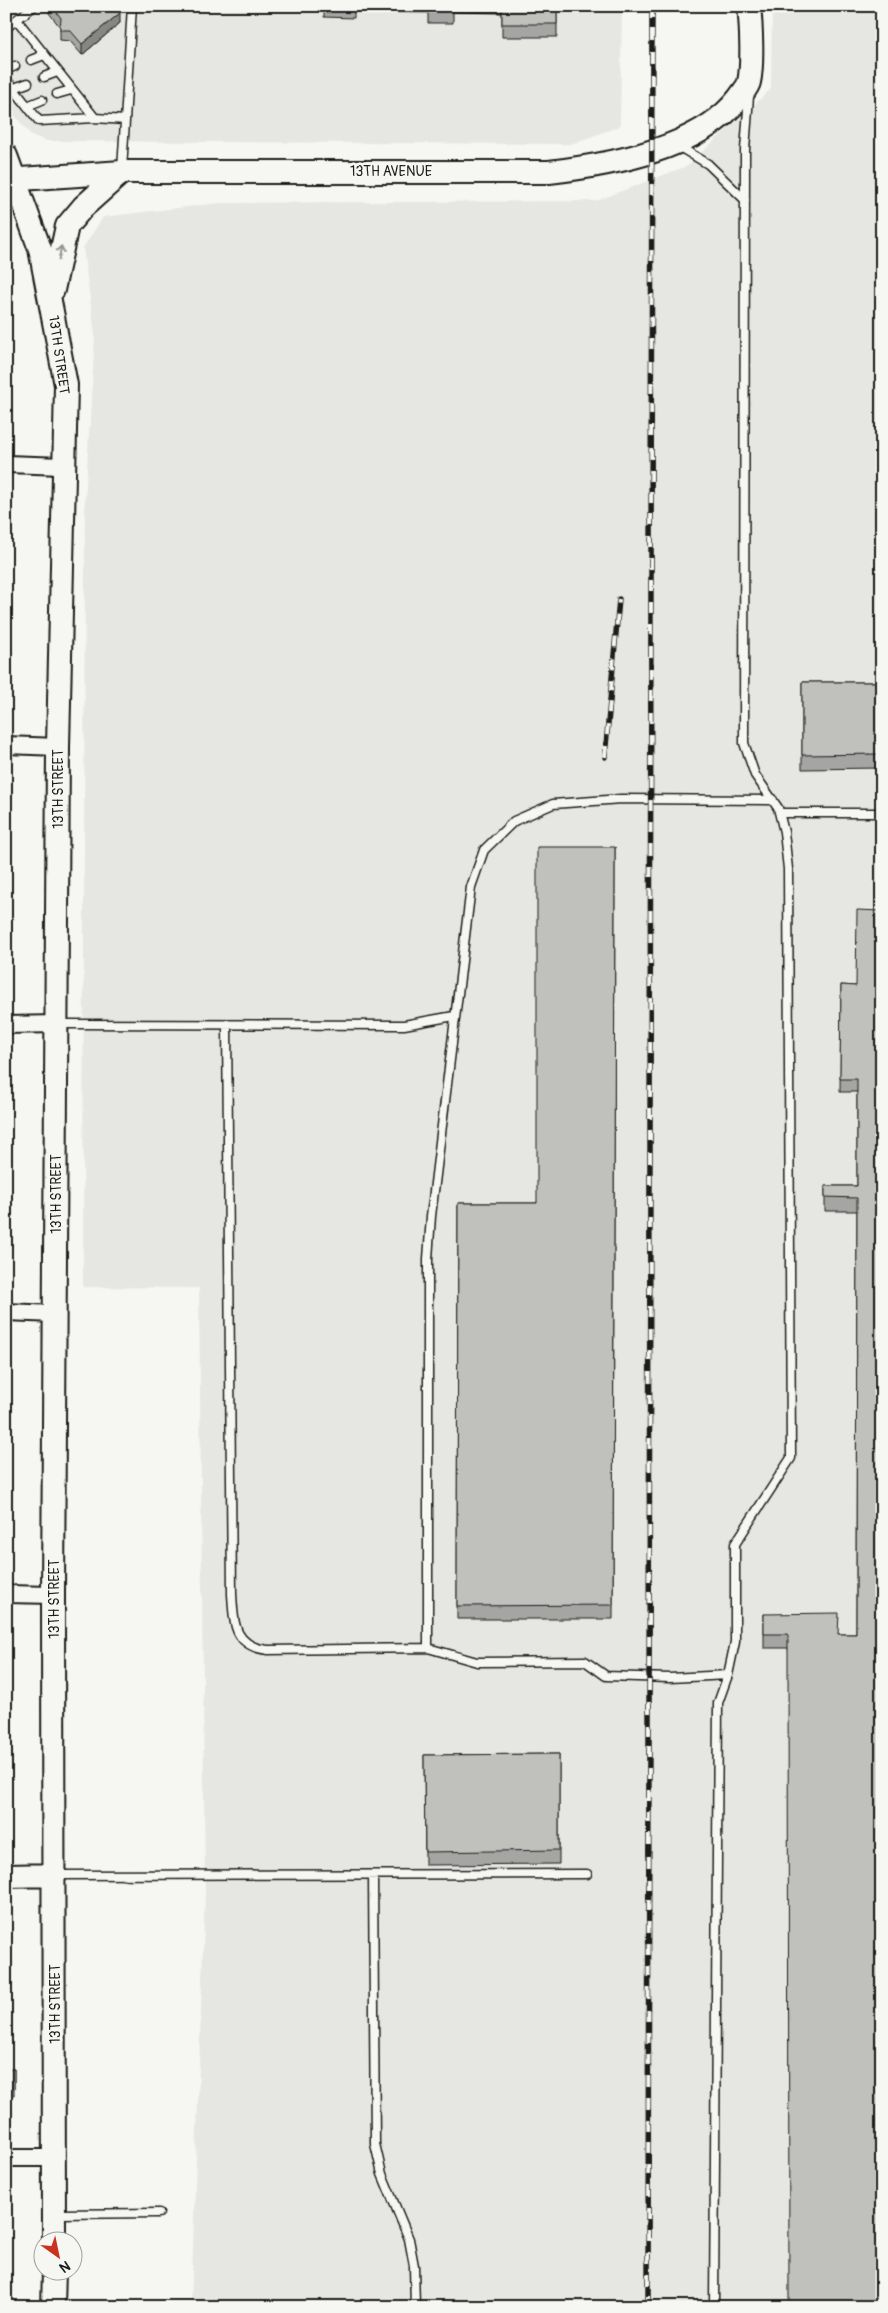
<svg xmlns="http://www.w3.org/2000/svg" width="888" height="2313" font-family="Pangolin,sans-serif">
  <rect width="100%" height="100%" fill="#f6f6f2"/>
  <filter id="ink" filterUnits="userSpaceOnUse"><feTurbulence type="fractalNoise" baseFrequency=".02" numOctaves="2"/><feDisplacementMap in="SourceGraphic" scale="10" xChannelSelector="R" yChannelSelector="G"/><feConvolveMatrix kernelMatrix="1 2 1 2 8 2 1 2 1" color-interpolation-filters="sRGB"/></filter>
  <g filter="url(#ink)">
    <!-- built -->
    <path fill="#e6e6e2" d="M 6,6 L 622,6 L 620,126 L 571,144 L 47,141 L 31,135 L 6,105 Z
      M 772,6 L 882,6 L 882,2307 L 191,2307 L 205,1891 L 199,1288 L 83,1287 L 85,502 L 95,335 L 83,248 L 103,217 L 219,203 L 596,201 L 687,166 L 771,89 Z"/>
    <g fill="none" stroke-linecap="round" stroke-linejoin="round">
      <!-- lane casing -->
      <g stroke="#1c1c1c" stroke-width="11">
        <path id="lane" d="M 17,20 L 95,118
          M 6,28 L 34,6
          M 31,60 L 44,55
          M 6,70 L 15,66
          M 44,77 L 57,72
          M 6,79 L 39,121 L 95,118 L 125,120
          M 14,88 L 28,83
          M 57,94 L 71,90
          M 27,106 L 42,100
          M 678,146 L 708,164 L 745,200
          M 122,170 L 132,6
          M 780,813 L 882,813
          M 60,1024 L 404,1025 L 454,1016
          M 227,1024 L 232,1594 C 234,1623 233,1646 268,1650 L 428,1648
          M 728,1675 L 670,1678 L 606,1676 L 585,1661 L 477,1662 L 428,1648 L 428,1259 L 431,1216 L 471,887 L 484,850 L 514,821 L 553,804 L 621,799 L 773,800
          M 56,1875 L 587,1874
          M 373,1875 L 375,2144 L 382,2174 L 409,2239 L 414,2266 L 415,2307
          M 56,2214 L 159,2213
          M 714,2307 L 718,1703 L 728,1675 L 735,1642 L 735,1544 L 791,1458 L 788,869 L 784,832 L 778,808 L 755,775 L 744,743 L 745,150 L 749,96"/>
      </g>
      <!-- street casing -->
      <g stroke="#1c1c1c" stroke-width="20">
        <path id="street" d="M 6,464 L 63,466
          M 6,745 L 58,747
          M 6,1025 L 57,1024
          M 6,1312 L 55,1314
          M 6,1594 L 53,1595
          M 6,2158 L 55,2158"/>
      </g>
      <!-- secondary casing -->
      <g stroke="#1c1c1c" stroke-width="26">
        <path id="secondary" d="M 6,156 L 40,249 L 66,385 L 58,747 L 53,1595 L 54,2240
          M 6,180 L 122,172 L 549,172 C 610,165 700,149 739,98 C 742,93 748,87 749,82 C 753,65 751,24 749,6
          M 53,290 L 67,226 L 83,207 L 122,172
          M 6,1876 L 55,1875
          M 53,2307 L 54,2270"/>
      </g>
      <!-- lane -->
      <use href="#lane" stroke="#f6f6f2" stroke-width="8"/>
      <!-- street -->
      <use href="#street" stroke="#f6f6f2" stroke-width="16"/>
      <!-- secondary -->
      <use href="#secondary" stroke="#f6f6f2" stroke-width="22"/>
      <!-- rail casing -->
      <g stroke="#1c1c1c" stroke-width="5.5">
        <path id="rail" d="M 605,757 L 619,599
          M 648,2307 L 652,6"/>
      </g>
      <!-- rail -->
      <use href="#rail" stroke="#f6f6f2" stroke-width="4" stroke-dasharray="11" stroke-linecap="butt"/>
    </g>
    <!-- wall -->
    <path fill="#a5a5a3" stroke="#1c1c1c" d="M 49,6 L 114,6 L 120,23 L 82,55 L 70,41 L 60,40 L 60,27 L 49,13 Z
      M 324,6 L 557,6 L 557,37 L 502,37 L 502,13 L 453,12 L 453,23 L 428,23 L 428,13 L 354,12 L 354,18 L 324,17 Z
      M 802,682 L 882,682 L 882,768 L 802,769 Z
      M 615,847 L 613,1619 L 457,1619 L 458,1203 L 537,1203 Z
      M 841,985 L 856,986 L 882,2307 L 788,1648 L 764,1648 L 764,1614 L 838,1634 L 856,1634 L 857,1211 L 825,1211 L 825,1186 L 857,1186 L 857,1092 L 840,1092 Z
      M 559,1754 L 559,1864 L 425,1865 L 424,1755 Z
      M 6,2069 L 14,2069 L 14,2095 L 6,2095 Z"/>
    <!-- shaded-wall -->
    <path fill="#868684" stroke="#1c1c1c" d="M 120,13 L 120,23 L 82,55 L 82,44 Z"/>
    <!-- building -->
    <path fill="#c0c0bd" stroke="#1c1c1c" d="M 52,6 L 114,6 L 120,13 L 82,44 L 70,30 L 60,30 L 61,18 Z
      M 428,6 L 453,6 L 453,9 L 428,10 Z
      M 502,6 L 557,6 L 557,24 L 502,24 Z
      M 802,682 L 882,682 L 882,754 L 802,755 Z
      M 537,847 L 615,847 L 613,1605 L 457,1606 L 458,1203 L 537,1203 Z
      M 857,910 L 882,911 L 882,2307 L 789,2307 L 788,1634 L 764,1634 L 764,1614 L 839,1613 L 838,1634 L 856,1634 L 857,1198 L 825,1197 L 825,1186 L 857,1186 L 857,1079 L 840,1079 L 841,985 L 856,986 Z
      M 559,1754 L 559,1850 L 425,1852 L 424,1755 Z
      M 6,2069 L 14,2069 L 14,2088 L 6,2088 Z"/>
    <!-- one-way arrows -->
    <defs><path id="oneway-shaft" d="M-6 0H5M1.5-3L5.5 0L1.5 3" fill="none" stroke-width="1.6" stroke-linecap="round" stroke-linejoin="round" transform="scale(1.25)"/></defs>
    <use stroke="#949492" href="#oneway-shaft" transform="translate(60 253) rotate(-79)"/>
  </g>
  <g text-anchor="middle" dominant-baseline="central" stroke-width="5" stroke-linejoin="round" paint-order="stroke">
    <!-- street labels -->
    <g font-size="14" fill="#1c1c1c" stroke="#f6f6f2">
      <text x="391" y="171">13TH AVENUE</text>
      <text transform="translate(59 355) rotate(82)">13TH STREET</text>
      <text transform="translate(58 789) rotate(-90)">13TH STREET</text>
      <text transform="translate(56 1194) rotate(-90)">13TH STREET</text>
      <text transform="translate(54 1599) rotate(-90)">13TH STREET</text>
      <text transform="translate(55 2004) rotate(-90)">13TH STREET</text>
    </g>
  </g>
  <!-- margin -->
  <rect width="888" height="2313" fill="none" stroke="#f6f6f2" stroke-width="25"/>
  <rect x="12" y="12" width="863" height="2288" fill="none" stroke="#1c1c1c" stroke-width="2" filter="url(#ink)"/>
  <!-- north arrow -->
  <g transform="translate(58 2256) rotate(147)"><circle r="24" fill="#f6f6f2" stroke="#9f9f9c"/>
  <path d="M0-4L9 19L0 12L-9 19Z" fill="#c8321e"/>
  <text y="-8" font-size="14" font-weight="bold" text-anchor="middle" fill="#1c1c1c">N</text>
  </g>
</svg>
